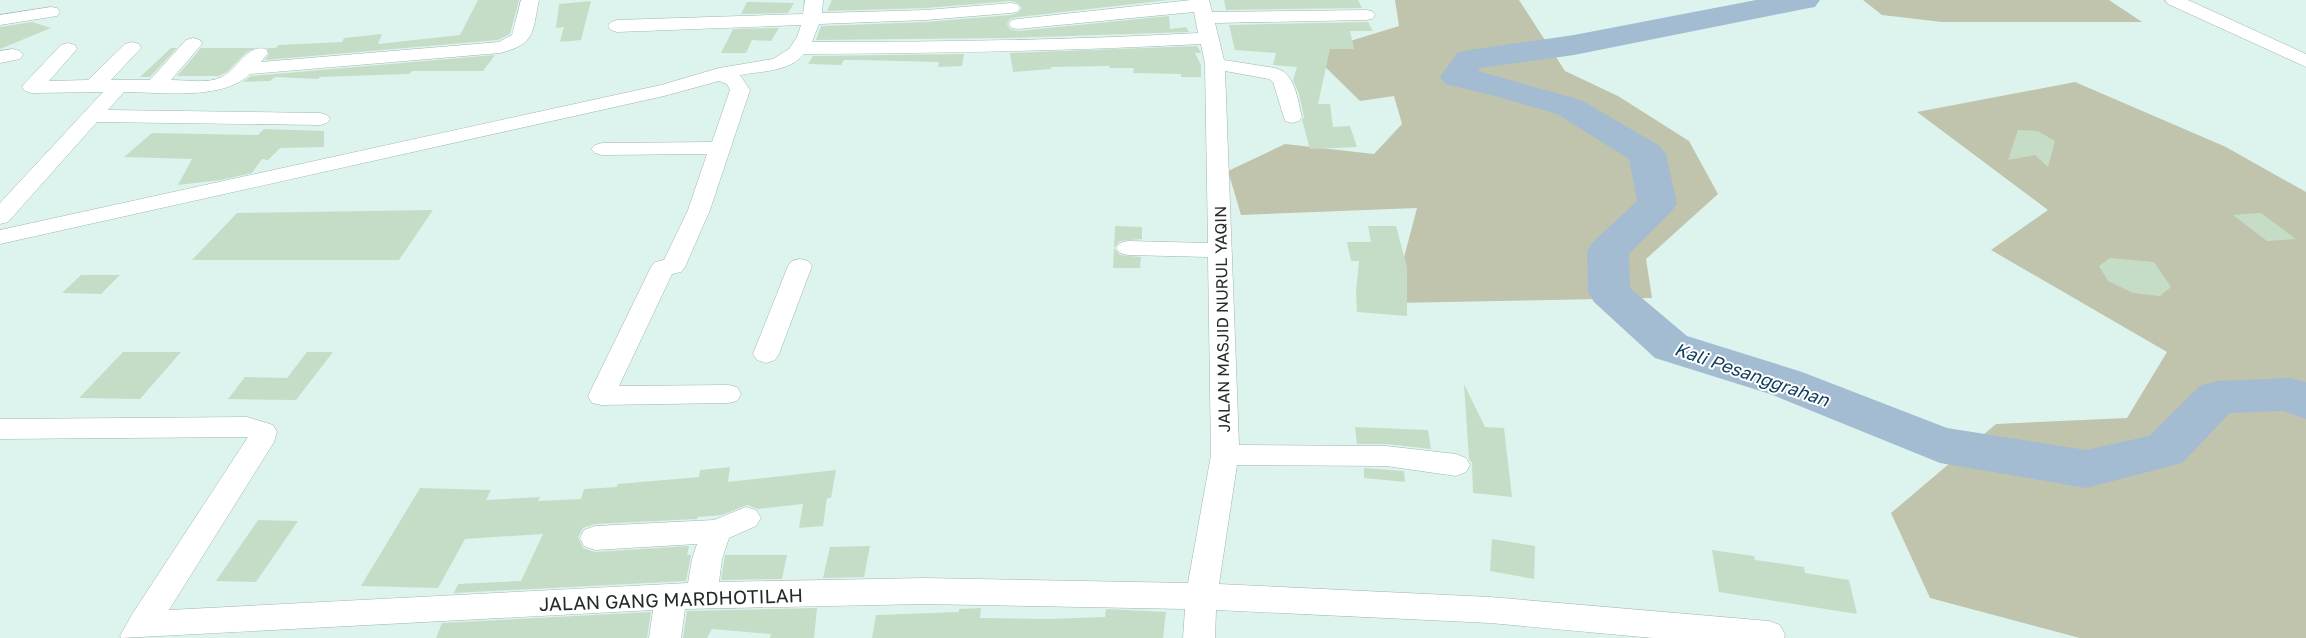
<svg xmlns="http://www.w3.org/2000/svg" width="2306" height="638" font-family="'Golos Text',sans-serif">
  <rect width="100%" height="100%" fill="#ddf4ee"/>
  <!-- green -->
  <path fill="#c0c4ac" d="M 1395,0 L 1519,0 L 1565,71 L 1618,96 L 1689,141 L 1718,194 L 1646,259 L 1652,298 L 1392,303 L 1417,208 L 1241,215 L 1228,171 L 1285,144 L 1374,154 L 1402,124 L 1394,96 L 1360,101 L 1311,53 L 1399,26 Z
    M 1863,0 L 2109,0 L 2142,22 L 1942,22 L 1882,15 Z
    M 2075,82 L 2226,147 L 2306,192 L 2306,638 L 2080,638 L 1930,598 L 1891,513 L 1996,424 L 2127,418 L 2167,352 L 1991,250 L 2048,210 L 1917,112 Z"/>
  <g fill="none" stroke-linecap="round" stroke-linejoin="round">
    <!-- river -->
    <path fill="#a3bcd1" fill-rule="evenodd" d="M 1756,0 L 1820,0 L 1815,7 L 1804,9 L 1574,55 L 1480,68 L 1478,71 L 1581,100 L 1660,146 L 1666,154 L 1677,204 L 1671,212 L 1629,254 L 1630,288 L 1687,336 L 1802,372 L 1947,428 L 2086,450 L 2149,436 L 2201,385 L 2218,381 L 2289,378 L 2306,382 L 2306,419 L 2283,411 L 2230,413 L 2182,463 L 2086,488 L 1940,463 L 1770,394 L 1655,358 L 1594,302 L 1588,292 L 1587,251 L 1593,242 L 1637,201 L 1629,159 L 1557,114 L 1491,95 L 1445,84 L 1440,77 L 1457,53 L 1469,50 L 1574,35 Z"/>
  </g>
  <!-- building -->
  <path fill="#c5ddc6" d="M 478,0 L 519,0 L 510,34 L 498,40 L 265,60 L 269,54 L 267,48 L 276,48 L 278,45 L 342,42 L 344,38 L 382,34 L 378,44 L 460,35 Z
    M 832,0 L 1169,0 L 1018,17 L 1010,19 L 1007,24 L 1010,29 L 1018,31 L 1169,16 L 1170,29 L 1186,27 L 1189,32 L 1005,38 L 816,40 L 821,26 L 926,22 L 1011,15 L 1018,13 L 1022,8 L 1018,3 L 1011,1 L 926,8 L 827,11 Z
    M 1224,0 L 1358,0 L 1362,8 L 1226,10 Z
    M 591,1 L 581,40 L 560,42 L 564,27 L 556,28 L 559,4 Z
    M 747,2 L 794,3 L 788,13 L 741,14 Z
    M 32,22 L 51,28 L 0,49 L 0,27 Z
    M 1368,22 L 1373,31 L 1350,31 L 1354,49 L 1330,49 L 1318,104 L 1330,104 L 1333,127 L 1350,126 L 1357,147 L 1310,149 L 1302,120 L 1304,117 L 1299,94 L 1293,80 L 1297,67 L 1273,65 L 1276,53 L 1235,50 L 1229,25 Z
    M 779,28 L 771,41 L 752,40 L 746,53 L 721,53 L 733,29 Z
    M 1197,46 L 1201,53 L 1195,53 L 1201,65 L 1201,77 L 1181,77 L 1181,74 L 1133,73 L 1134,68 L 1109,68 L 1110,66 L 1051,67 L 1051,69 L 1013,72 L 1010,53 Z
    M 171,48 L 177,48 L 150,77 L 140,77 Z
    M 201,48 L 256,48 L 247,52 L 227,72 L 217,77 L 218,76 L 177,76 Z
    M 964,54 L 962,66 L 938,67 L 939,62 L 859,60 L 844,60 L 841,65 L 808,64 L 813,56 Z
    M 495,55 L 483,71 L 412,71 L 409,74 L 320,77 L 318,79 L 275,77 L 270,81 L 243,82 L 251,76 Z
    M 264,129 L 324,131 L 324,147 L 280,148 L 268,160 L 262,159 L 252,173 L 221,180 L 178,185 L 192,159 L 124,157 L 152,133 L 258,135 Z
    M 2018,130 L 2038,131 L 2055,141 L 2048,167 L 2035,155 L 2008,160 Z
    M 433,210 L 399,260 L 192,260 L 237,213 Z
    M 2261,213 L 2296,239 L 2267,241 L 2233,215 Z
    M 1115,226 L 1142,227 L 1142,239 L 1120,241 L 1114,248 Z
    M 1368,226 L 1396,226 L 1407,267 L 1407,316 L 1357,312 L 1356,292 L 1359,261 L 1351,261 L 1347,242 L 1371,242 Z
    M 1114,248 L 1120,255 L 1141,257 L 1140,268 L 1113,268 Z
    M 2110,258 L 2154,262 L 2171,287 L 2160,296 L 2133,293 L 2108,281 L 2099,266 Z
    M 81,275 L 120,275 L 101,294 L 62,293 Z
    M 123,352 L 181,352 L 140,399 L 79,398 Z
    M 307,352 L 333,352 L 296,400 L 228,399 L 245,377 L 287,378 Z
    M 1464,384 L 1485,427 L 1504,428 L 1512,497 L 1473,493 L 1472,463 L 1469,459 Z
    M 1355,427 L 1428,430 L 1431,449 L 1386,444 L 1357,444 Z
    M 730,467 L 728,482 L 836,470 L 831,498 L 827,498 L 823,526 L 799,528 L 803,504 L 758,509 L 747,505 L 722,515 L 698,517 L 697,519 L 595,524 L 583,528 L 578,537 L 583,548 L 595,552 L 689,546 L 687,555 L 691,555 L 686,581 L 454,593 L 458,584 L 521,581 L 543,534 L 465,539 L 438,588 L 361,586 L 420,488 L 491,490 L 486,500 L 540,497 L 538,501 L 581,499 L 584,489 L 617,487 L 618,484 L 699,477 L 700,470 Z
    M 1364,468 L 1404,471 L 1405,482 L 1364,478 Z
    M 258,520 L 298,521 L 256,582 L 216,581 Z
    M 1492,539 L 1535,546 L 1534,579 L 1490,571 Z
    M 870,546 L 864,577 L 823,578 L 830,547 Z
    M 1712,550 L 1754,556 L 1755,560 L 1804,567 L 1805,573 L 1849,580 L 1857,614 L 1719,592 Z
    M 725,555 L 787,555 L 782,579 L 721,580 Z
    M 817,608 L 814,638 L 770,638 L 771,634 L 712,629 L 707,638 L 683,638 L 687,611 Z
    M 981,608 L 980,618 L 1048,619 L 1105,617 L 1106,609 L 1166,612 L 1163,638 L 872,638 L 876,615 L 959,612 L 959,609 Z
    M 651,612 L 647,638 L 436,638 L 442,623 Z"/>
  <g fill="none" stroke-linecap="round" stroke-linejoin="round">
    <!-- minor casing -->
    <g stroke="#9fb5af" stroke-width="1">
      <path id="minor" d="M 521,0 L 539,0 C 532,33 536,44 500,53 L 250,74 C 223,101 161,92 124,92 L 108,110 L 320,113 L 327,115 L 330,119 L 327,123 L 320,125 L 97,122 L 8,222 L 0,224 L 0,203 L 103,92 L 32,93 L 25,91 L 22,87 L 25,83 L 61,45 L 68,43 L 75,45 L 77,49 L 49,81 L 88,80 L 125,44 L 132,42 L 139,44 L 141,48 L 111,80 L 150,80 L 186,40 L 193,38 L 200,40 L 202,44 L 171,80 C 187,80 208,84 222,77 C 238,69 247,44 266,49 L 268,53 L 261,62 L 499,42 L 512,35 Z
        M 805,0 L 823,0 L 822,13 L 926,10 L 1011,3 L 1017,4 L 1020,8 L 1017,12 L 1011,13 L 926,20 L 819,24 L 812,42 C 941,42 1070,40 1198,33 L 1194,12 L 1018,29 L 1012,28 L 1009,24 L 1012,20 L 1018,19 L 1191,0 L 1209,0 L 1212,12 L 1366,10 L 1372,11 L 1375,15 L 1372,19 L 1366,20 L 1215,23 L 1224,60 L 1275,68 C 1296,73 1297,99 1302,117 L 1299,121 L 1292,123 L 1285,121 L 1273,82 L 1269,79 L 1225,71 L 1239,445 L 1386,446 L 1456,454 L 1466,458 L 1470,465 L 1466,472 L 1456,476 L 1386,466 L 1237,465 L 1219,584 L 1490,597 L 1769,621 L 1780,625 L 1785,635 L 1784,638 L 1653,638 L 1490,623 L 1216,610 L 1215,638 L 1183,638 L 1185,609 L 924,604 L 685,609 L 681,638 L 649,638 L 653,610 L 121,638 L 120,636 L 131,616 L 248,437 L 0,439 L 0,419 L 247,417 L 273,425 L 277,432 L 274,442 L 169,610 L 688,583 L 692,559 L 697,544 L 595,550 L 584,546 L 580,538 L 584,530 L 595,526 L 714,520 L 746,507 L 756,510 L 761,518 L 756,526 L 729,538 L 722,559 L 719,582 L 924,578 L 1188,583 L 1211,455 L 1208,257 L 1128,255 L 1120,253 L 1116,248 L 1120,243 L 1128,241 L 1208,243 L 1205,64 L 1201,44 C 1069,51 937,53 804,54 C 789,72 762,71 740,75 L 750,90 L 710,210 L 685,267 L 681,272 L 672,274 L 619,386 L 728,385 L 737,387 L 741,394 L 737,401 L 728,403 L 601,405 L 592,403 L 588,396 L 651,267 L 655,262 L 664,260 L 688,210 L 707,154 L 602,155 L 595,153 L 591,149 L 595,145 L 602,143 L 712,142 L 730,90 L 727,84 L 719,81 L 664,96 L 0,244 L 0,230 L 661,85 L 719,68 L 773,59 L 789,49 L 797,37 L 801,25 L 617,32 L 611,30 L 608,26 L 611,22 L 617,20 L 803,14 Z
        M 2165,0 L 2188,0 L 2306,54 L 2306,67 L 2168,4 Z
        M 51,7 L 57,8 L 60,12 L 57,16 L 0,25 L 0,15 Z
        M 13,49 L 20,51 L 23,55 L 20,59 L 0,63 L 0,51 Z
        M 800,259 L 808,261 L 812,266 L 779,354 L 775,360 L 766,363 L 757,360 L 753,354 L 788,266 L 792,261 Z"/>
    </g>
    <!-- minor -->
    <use href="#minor" fill="#fff" fill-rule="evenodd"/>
  </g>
  <g text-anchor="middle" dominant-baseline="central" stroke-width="4" stroke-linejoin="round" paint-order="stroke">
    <!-- street labels -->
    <g font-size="16" fill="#232c2a" stroke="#fff">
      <text transform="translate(1222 319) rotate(-91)">JALAN MASJID NURUL YAQIN</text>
    </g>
    <!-- water labels -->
    <g font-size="18" font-style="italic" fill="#103d5b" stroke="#fff">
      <text transform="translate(1752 374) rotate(19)">Kali Pesanggrahan</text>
    </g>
    <!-- near-street labels -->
    <g font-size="19" fill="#232c2a" stroke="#fff">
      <text transform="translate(671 599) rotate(-2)">JALAN GANG MARDHOTILAH</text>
    </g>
  </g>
</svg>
